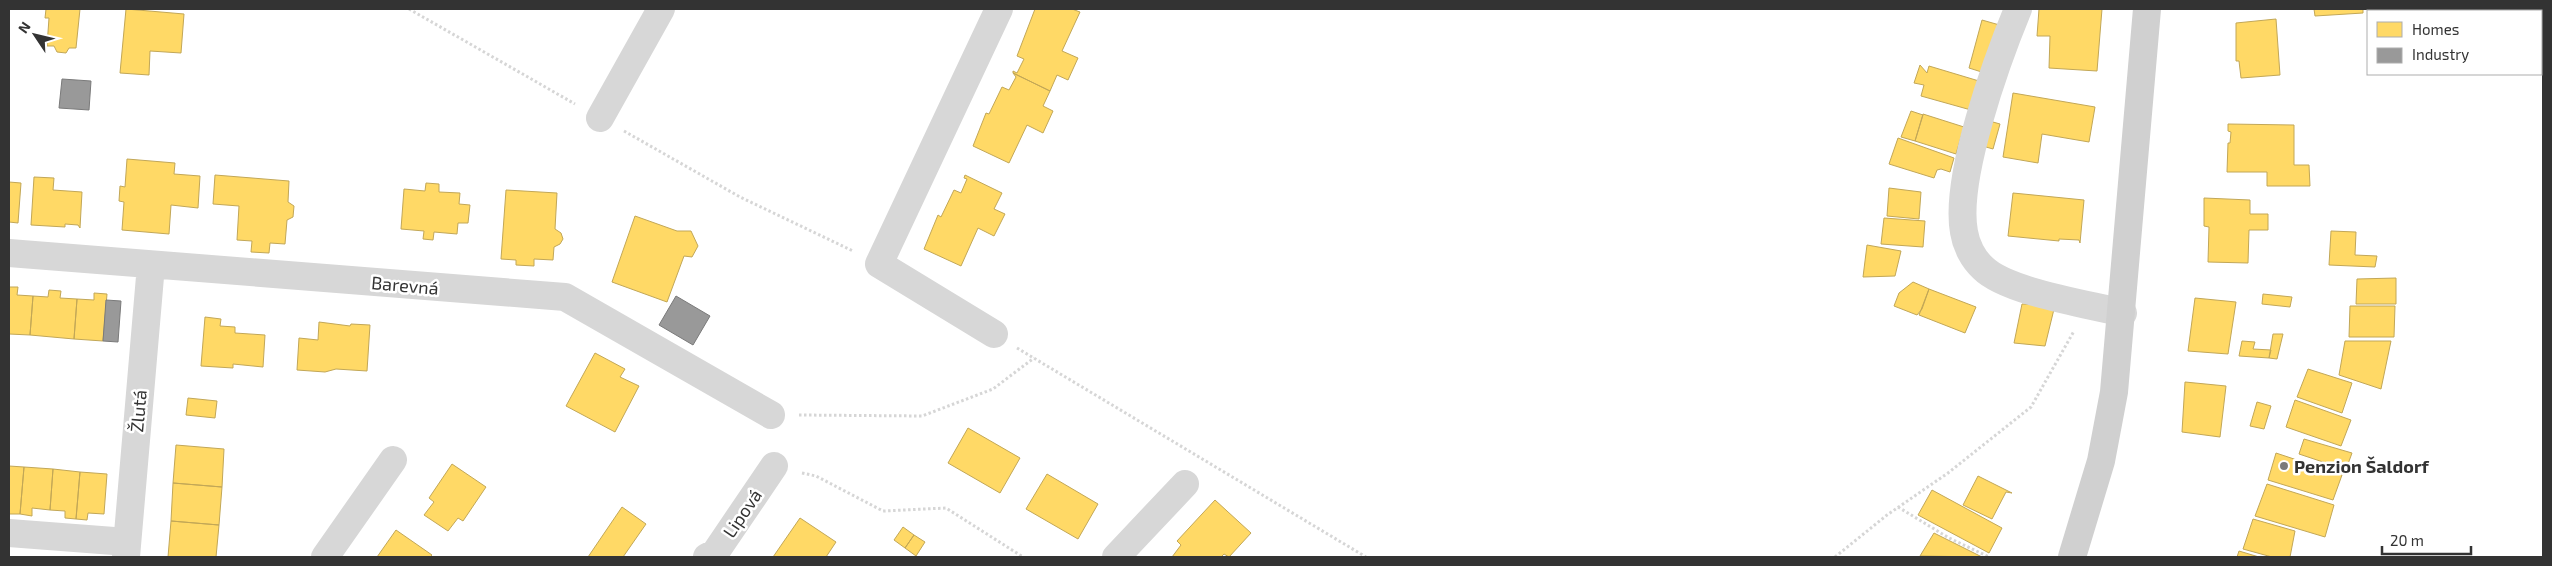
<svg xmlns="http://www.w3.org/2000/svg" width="2552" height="566" font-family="'Exo 2',sans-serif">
  <rect width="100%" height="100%" fill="#fff"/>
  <!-- homes -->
  <path fill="#ffd966" stroke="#c2a757" d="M 46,9 L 80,9 L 76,48 L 69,48 L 66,53 L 57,52 L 54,46 L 47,46 L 49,18 L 45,18 Z
    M 126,9 L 184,14 L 181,53 L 150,51 L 149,75 L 120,73 Z
    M 1035,9 L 1072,9 L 1080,12 L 1062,51 L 1078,58 L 1068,80 L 1057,75 L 1050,91 L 1013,73 L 1013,71 L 1017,73 L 1024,59 L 1017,56 Z
    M 2039,9 L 2102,9 L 2097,71 L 2049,68 L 2050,36 L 2037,36 Z
    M 2314,9 L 2363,9 L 2363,13 L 2315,16 Z
    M 2276,19 L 2280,75 L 2241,78 L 2239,61 L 2236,61 L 2236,23 Z
    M 1982,20 L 2003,26 L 1988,74 L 1969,68 Z
    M 1920,65 L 1927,73 L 1929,66 L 1979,81 L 1971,110 L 1921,96 L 1924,85 L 1914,83 Z
    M 1013,73 L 1050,91 L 1043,106 L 1053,111 L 1043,133 L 1027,125 L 1009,163 L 973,146 L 986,113 L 989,114 L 1002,87 L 1009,90 L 1016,77 Z
    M 2013,93 L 2095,107 L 2089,142 L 2042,134 L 2038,163 L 2003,157 Z
    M 1911,111 L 1923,115 L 1915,141 L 1901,137 Z
    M 1923,114 L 1964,127 L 1956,154 L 1915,141 Z
    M 1986,120 L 2000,124 L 1993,149 L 1979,145 Z
    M 2228,124 L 2294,125 L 2294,165 L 2309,165 L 2310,186 L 2267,186 L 2267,172 L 2227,172 L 2228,143 L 2230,143 L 2231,132 L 2228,131 Z
    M 1898,138 L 1954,158 L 1950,172 L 1941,169 L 1937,170 L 1934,178 L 1889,164 Z
    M 127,159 L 175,163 L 174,174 L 200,176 L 198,208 L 171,205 L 169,234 L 122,230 L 124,202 L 119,201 L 120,186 L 125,187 Z
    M 215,175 L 289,181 L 288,202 L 294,206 L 293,217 L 287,220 L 285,244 L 270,243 L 269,253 L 251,252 L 252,241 L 237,240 L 239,206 L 213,204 Z
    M 965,175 L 1002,193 L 994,209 L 1005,214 L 994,236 L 978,228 L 961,266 L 924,249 L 938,215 L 941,217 L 954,190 L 961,193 L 967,179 L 964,178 Z
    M 34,177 L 54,178 L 53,190 L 82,192 L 80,228 L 78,225 L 65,224 L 65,227 L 31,225 Z
    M 9,182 L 21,183 L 18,223 L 9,222 Z
    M 426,183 L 439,184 L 439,192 L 460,193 L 459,204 L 470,205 L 468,223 L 458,223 L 457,234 L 434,232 L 433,240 L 423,239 L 424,231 L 401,229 L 404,189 L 425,191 Z
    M 1889,188 L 1921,192 L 1919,219 L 1887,216 Z
    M 506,190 L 557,193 L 555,229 L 561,233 L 563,239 L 560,244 L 554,247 L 553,260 L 534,259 L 534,266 L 516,265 L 516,260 L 501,259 Z
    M 2013,193 L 2084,200 L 2080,243 L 2079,240 L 2059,239 L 2059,241 L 2008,236 Z
    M 2204,198 L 2250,200 L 2250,214 L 2268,214 L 2268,230 L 2249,230 L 2248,263 L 2208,262 L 2209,227 L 2204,226 Z
    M 635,216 L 677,231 L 691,231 L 698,246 L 692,257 L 684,256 L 667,302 L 612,282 Z
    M 1884,218 L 1925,221 L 1923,247 L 1881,244 Z
    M 2331,231 L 2356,232 L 2355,255 L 2377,256 L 2375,267 L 2329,265 Z
    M 1867,245 L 1901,251 L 1895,276 L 1863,277 Z
    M 2396,278 L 2396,304 L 2356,304 L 2357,279 Z
    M 1913,282 L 1929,289 L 1922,309 L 1917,315 L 1894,306 L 1899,293 Z
    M 9,287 L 18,287 L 17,295 L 33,296 L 30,335 L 9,334 Z
    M 1929,289 L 1976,307 L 1965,333 L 1919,315 Z
    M 49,290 L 61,291 L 60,298 L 77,299 L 74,339 L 30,335 L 33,296 L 48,297 Z
    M 94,293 L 107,294 L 103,341 L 74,339 L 77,299 L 94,300 Z
    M 2263,294 L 2292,297 L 2290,307 L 2262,304 Z
    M 2195,298 L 2236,302 L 2228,354 L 2188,351 Z
    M 2022,304 L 2055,305 L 2045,346 L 2014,343 Z
    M 2350,306 L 2395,306 L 2394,337 L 2349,337 Z
    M 205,317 L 221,319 L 220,326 L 235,327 L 235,333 L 265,335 L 263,367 L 233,364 L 233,368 L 201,366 Z
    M 319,322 L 350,326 L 351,324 L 370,325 L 367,371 L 336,369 L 325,372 L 297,370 L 299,338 L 318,340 Z
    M 2273,334 L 2283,334 L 2277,359 L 2269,358 Z
    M 2242,341 L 2255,342 L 2253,349 L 2271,350 L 2269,358 L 2239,356 Z
    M 2345,341 L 2391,341 L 2381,389 L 2339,375 Z
    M 595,353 L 625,369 L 620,377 L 639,386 L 615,432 L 566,406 Z
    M 2308,369 L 2352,383 L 2342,413 L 2297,397 Z
    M 2185,382 L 2226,386 L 2220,437 L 2182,432 Z
    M 188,398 L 217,401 L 215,418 L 186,415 Z
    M 2295,400 L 2351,420 L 2341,446 L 2286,427 Z
    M 2257,402 L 2271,406 L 2264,429 L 2250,426 Z
    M 968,428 L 1020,458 L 1000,493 L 948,463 Z
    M 2304,439 L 2352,453 L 2348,464 L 2339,462 L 2338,467 L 2299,454 Z
    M 176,445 L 224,449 L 222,487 L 173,483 Z
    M 2276,453 L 2342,475 L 2333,500 L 2268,480 Z
    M 452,464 L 486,487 L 463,521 L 458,518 L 448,531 L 424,515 L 434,502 L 429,498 Z
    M 9,466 L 24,467 L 20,514 L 9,514 Z
    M 24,467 L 53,469 L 50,510 L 32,508 L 32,516 L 20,514 Z
    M 53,469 L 80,472 L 76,519 L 65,518 L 65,511 L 50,510 Z
    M 80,472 L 107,474 L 104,514 L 88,513 L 87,520 L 76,519 Z
    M 1047,474 L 1098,504 L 1078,539 L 1026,509 Z
    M 1978,476 L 2012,493 L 2006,492 L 1992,519 L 1963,505 Z
    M 173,483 L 222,487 L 219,525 L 171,521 Z
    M 2267,484 L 2334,505 L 2325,537 L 2255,516 Z
    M 1932,490 L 2002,528 L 1989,553 L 1918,515 Z
    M 1215,500 L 1251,533 L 1229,557 L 1224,554 L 1221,557 L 1172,557 L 1181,545 L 1177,541 Z
    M 622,507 L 646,524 L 623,557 L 588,557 Z
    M 800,518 L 836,542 L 826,557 L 773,557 Z
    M 2253,519 L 2295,531 L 2290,557 L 2272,557 L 2243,549 Z
    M 171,521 L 219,525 L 216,557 L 168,557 Z
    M 903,527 L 914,535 L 905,548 L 894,540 Z
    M 396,530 L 432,555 L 430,557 L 377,557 Z
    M 1934,533 L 1982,557 L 1920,556 Z
    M 914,535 L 925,542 L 916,556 L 905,548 Z
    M 2239,551 L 2259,557 L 2237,557 Z"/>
  <!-- industry -->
  <path fill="#999" stroke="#7a7a7a" d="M 62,79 L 91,81 L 89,110 L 59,108 Z
    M 676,296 L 710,316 L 693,345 L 659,325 Z
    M 106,300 L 121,301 L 118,342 L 103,341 Z"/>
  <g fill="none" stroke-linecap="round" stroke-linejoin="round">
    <!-- path -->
    <path stroke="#d6d6d6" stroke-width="3" stroke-dasharray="2.5 2.5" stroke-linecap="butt" d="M 409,9 L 575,104
      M 624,131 L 740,197 L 853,251
      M 1017,348 L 1366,557
      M 799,415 L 922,416 L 993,389 L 1034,358
      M 802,473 L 816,476 L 883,511 L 946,508 L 1023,557
      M 1898,507 L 1949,538 L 1989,557
      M 1835,557 L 1887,515 L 1948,473 L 2031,407 L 2074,331"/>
    <!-- street -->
    <path stroke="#d7d7d7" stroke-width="28" d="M 2018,9 C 1997,60 1954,178 1964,232 C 1966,245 1973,259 1983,268 C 2007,292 2088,304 2123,313
      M 600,118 L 661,9
      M 9,253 L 565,297 L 771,415
      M 994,334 L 879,264 L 999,9
      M 9,533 L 127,542
      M 126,557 L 151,265
      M 325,557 L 393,460
      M 707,557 L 715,553 L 774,466
      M 1116,557 L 1185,484"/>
    <!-- secondary -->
    <path stroke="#d0d0d0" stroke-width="28" d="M 2072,557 L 2101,461 L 2114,392 L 2147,9"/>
  </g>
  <!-- markers -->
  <circle fill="#7a7a7a" stroke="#fff" stroke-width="2" cx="2284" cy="466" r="5"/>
  <g text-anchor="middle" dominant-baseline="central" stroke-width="5" stroke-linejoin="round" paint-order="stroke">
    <!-- street labels -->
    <g font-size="18" fill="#333" stroke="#fff">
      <text transform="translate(405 285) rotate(5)">Barevná</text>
      <text transform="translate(138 411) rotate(-85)">Žlutá</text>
      <text transform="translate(742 513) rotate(-56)">Lipová</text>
    </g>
    <!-- poi labels -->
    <g font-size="18" font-weight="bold" fill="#333" stroke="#fff" text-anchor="start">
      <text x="2294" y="466">Penzion Šaldorf</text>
    </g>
  </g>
  <!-- border -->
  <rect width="2552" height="566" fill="none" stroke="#333333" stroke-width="20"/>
  <!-- legend -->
  <rect x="2367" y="10" width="175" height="65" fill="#ffffff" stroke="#adadad"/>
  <rect x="2377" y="22" width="25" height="15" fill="#ffd966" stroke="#adadad"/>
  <text x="2412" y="35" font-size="15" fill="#333333">Homes</text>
  <rect x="2377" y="48" width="25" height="15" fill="#999999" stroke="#adadad"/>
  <text x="2412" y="60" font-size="15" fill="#333333">Industry</text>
  <!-- north arrow -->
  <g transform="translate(35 35) rotate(305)" stroke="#ffffff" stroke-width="4" paint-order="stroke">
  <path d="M0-4L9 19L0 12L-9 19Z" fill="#333333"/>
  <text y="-8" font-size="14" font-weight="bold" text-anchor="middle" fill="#333333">N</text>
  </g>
  <!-- scale -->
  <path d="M2382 546v8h89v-8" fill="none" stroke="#333333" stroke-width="2.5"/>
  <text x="2390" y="546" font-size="15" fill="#333333" stroke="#ffffff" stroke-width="4" paint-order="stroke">20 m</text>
</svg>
